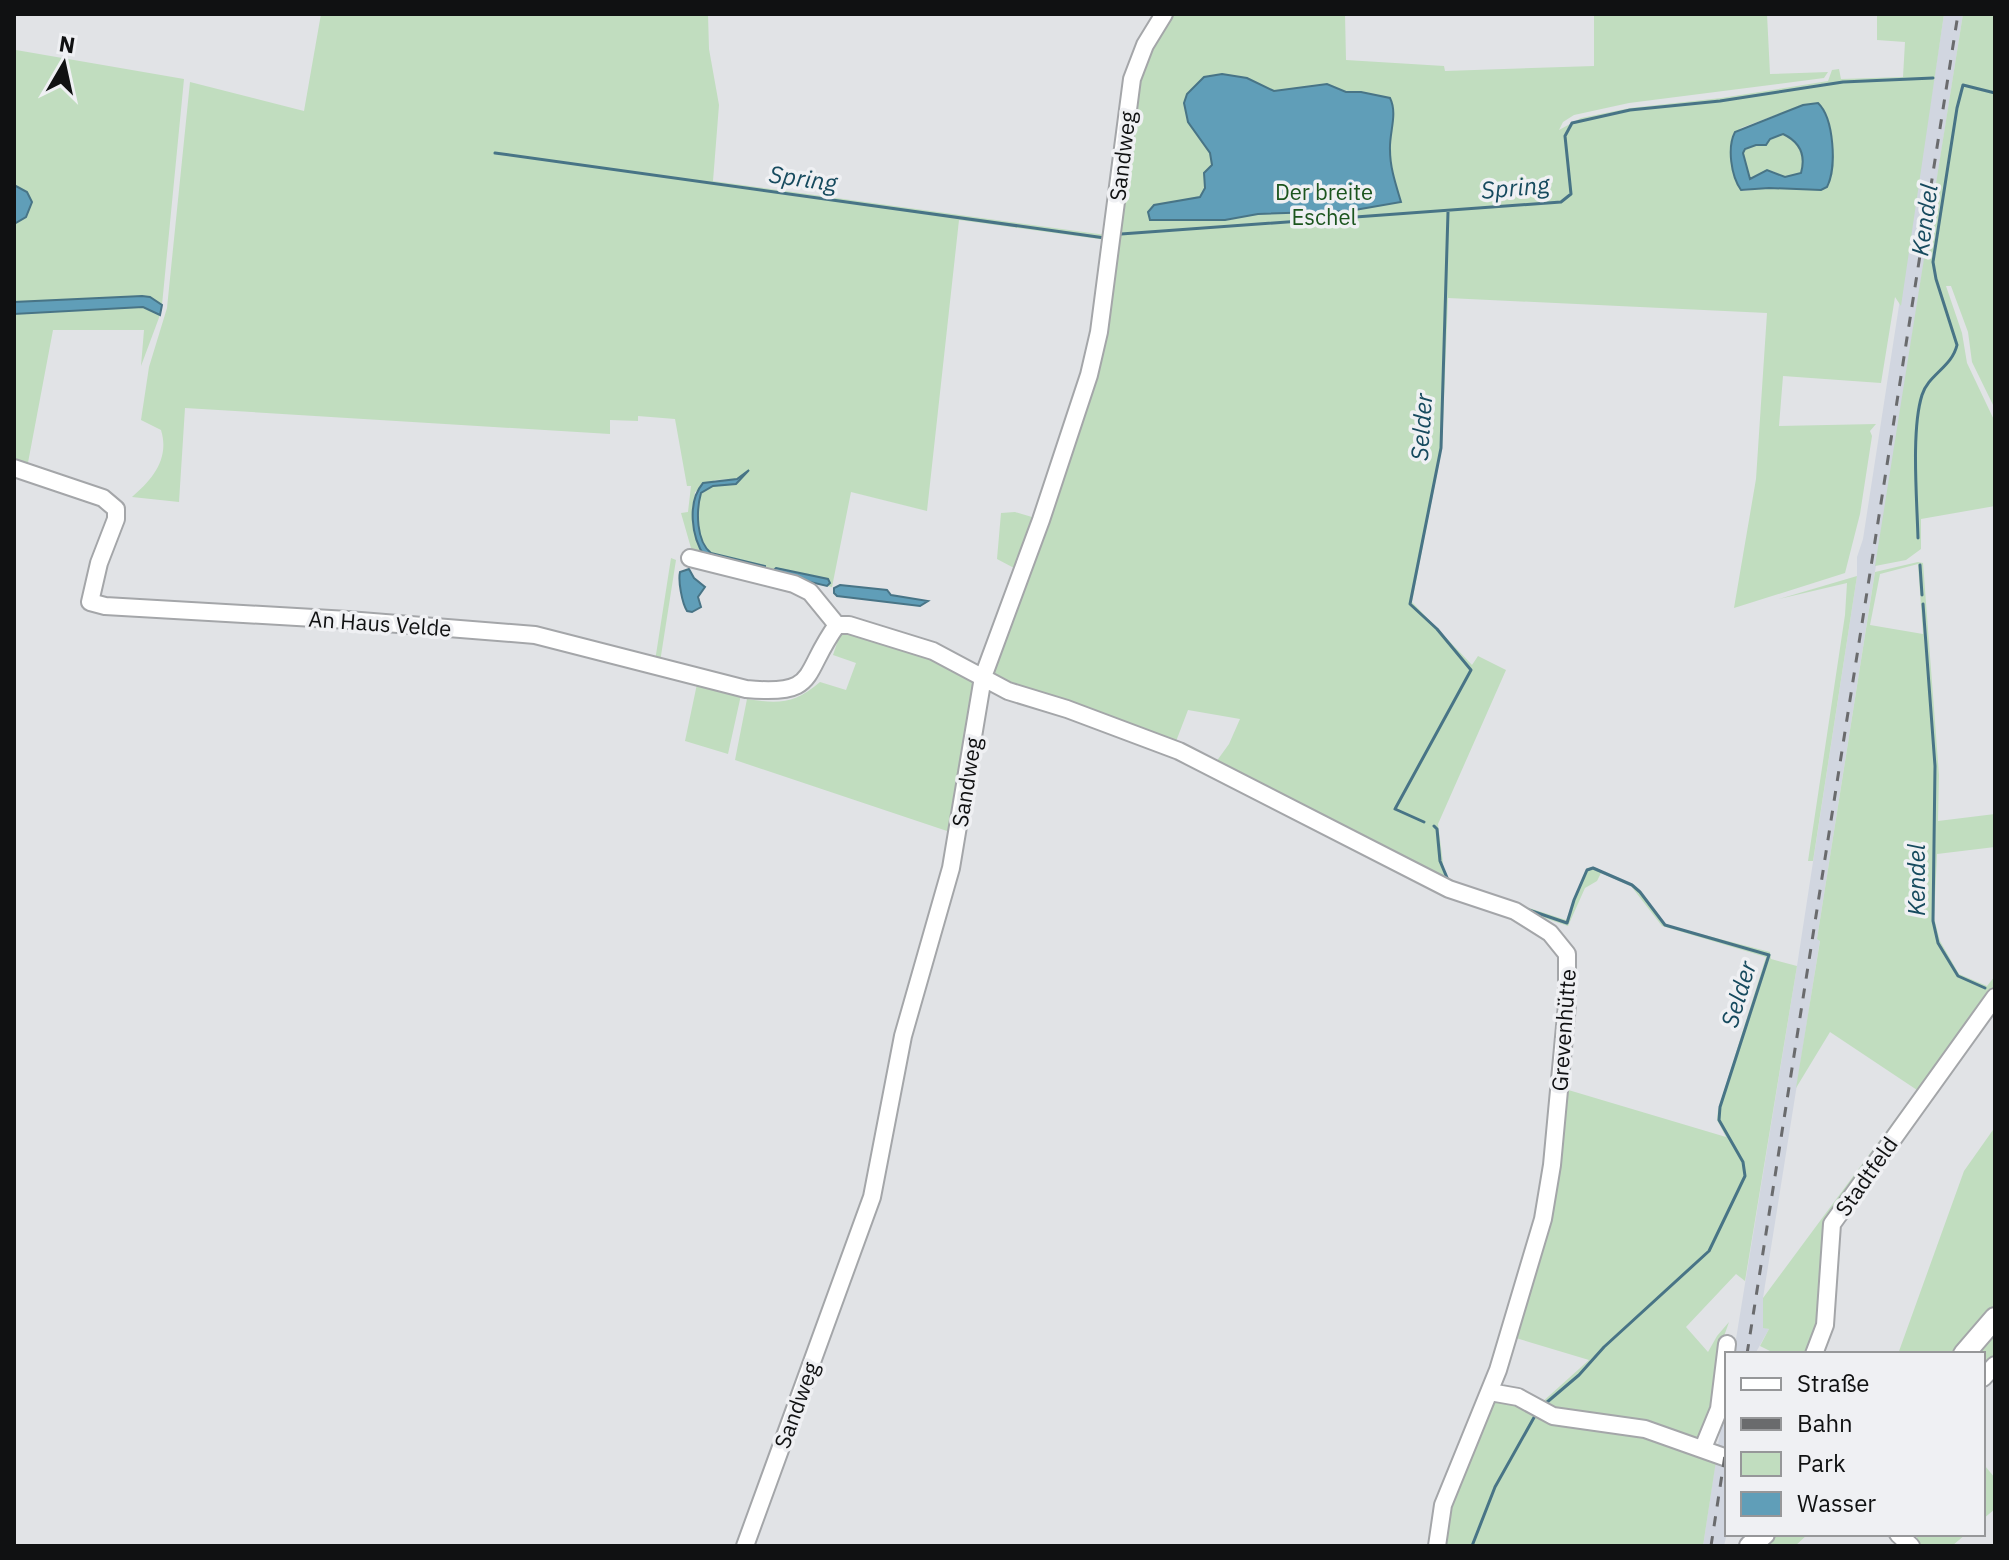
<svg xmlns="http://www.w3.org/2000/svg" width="2009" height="1560" font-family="'IBM Plex Sans',sans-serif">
  <rect width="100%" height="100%" fill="#e1e3e6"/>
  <!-- built -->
  <path fill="#d1d6e0" d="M 1944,14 L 1963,14 L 1817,939 L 1820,940 L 1763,1298 L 1763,1327 L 1769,1329 L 1755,1354 L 1732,1354 L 1735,1345 L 1797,966 L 1857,576 L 1857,557 L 1863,539 Z
    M 1727,1385 L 1727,1533 L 1724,1546 L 1703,1546 Z"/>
  <!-- green -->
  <path fill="#c1ddbf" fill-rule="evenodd" d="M 321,14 L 708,14 L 709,49 L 719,105 L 713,181 L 1106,235 L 1106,240 L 959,220 L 927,511 L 851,492 L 832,587 L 827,586 L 830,583 L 762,571 L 765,566 L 711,553 C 696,541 696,511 701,494 L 713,486 L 736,484 L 749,470 L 737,479 L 715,480 L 695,492 C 692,514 692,538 705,557 L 693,555 L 681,513 L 688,512 L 691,486 L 687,486 L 675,419 L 638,416 L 638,421 L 610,420 L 610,434 L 185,408 L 179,502 L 132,497 C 152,480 170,459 161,430 L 141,420 L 149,367 L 167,308 L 190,82 L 304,111 Z
    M 1167,14 L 1345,14 L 1346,60 L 1444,66 L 1445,71 L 1594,66 L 1594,14 L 1767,14 L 1770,74 L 1828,72 L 1824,78 L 1629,103 L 1574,115 L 1563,122 L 1559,130 L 1581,118 L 1630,108 L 1721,98 L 1828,81 L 1832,70 L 1839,69 L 1841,79 L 1903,77 L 1905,42 L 1877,40 L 1877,14 L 1944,14 L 1901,306 L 1895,297 L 1881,383 L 1783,376 L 1779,426 L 1876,424 L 1870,431 L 1872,436 L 1860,514 L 1845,573 L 1734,608 L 1756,479 L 1767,313 L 1448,298 L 1442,448 L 1412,602 L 1472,665 L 1478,656 L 1506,670 L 1438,824 L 1444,871 L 1450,882 L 1566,920 L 1587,868 L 1594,867 L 1638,889 L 1666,925 L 1770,952 L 1771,959 L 1797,966 L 1745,1281 L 1736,1274 L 1686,1327 L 1708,1352 L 1717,1336 L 1729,1322 L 1717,1356 L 1713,1404 L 1702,1438 L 1693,1440 L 1569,1415 L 1540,1404 L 1589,1360 L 1516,1338 L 1549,1217 L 1565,1089 L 1726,1137 L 1717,1120 L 1718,1110 L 1766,957 L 1662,926 L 1631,886 L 1601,873 L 1597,881 L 1585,888 L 1568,926 L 1452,886 L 1216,762 L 1229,744 L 1240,719 L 1188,710 L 1175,744 L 1006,685 L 988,672 L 1089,388 L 1136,80 ZM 1803,105 L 1821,190 L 1769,188 L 1743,191 L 1733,174 L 1732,136 L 1741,128 Z
    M 1963,14 L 1995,14 L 1995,409 L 1972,362 L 1968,332 L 1951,286 L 1946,286 L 1962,333 L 1967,363 L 1995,422 L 1995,506 L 1921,519 L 1921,549 L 1906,560 L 1875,566 Z
    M 16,50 L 184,79 L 162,305 L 150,297 L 14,302 L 14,224 L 17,223 L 18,186 L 14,185 Z
    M 1783,134 C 1800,142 1806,155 1801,173 L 1785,177 L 1772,171 L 1750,179 L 1743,153 L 1745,149 L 1756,145 L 1766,145 L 1770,139 Z
    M 143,307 L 160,315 L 141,366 L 144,330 L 53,330 L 27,468 L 14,464 L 14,314 Z
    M 1094,342 L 1077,408 L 978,670 L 1014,568 L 997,559 L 1001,513 L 1015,512 L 1032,517 Z
    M 671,558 L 676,560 L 660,662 L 655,661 Z
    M 1918,562 L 1923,563 L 1939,775 L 1938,821 L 1995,814 L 1995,847 L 1937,854 L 1934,918 L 1940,941 L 1959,974 L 1987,986 L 1995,976 L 1995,988 L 1835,1212 L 1825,1295 L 1810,1354 L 1776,1354 L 1760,1346 L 1769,1329 L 1763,1328 L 1763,1298 L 1917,1090 L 1830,1032 L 1796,1088 L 1820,941 L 1817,939 L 1875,572 ZM 1918,564 L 1923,634 L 1870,625 L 1880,574 Z
    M 1857,576 L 1813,861 L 1808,861 L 1845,615 L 1847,583 L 1779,599 Z
    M 847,631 L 936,658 L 978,679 L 956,834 L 735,760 L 747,699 C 778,704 795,704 820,682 L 846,690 L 856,663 L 833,655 L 838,640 L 832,638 Z
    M 697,684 L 741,695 L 728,754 L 685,741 Z
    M 1995,1127 L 1995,1307 L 1955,1354 L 1898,1354 L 1964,1171 Z
    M 1995,1325 L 1995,1357 L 1983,1371 L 1983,1354 L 1970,1354 Z
    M 1497,1399 L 1513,1400 L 1569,1427 L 1642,1434 L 1716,1461 L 1703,1546 L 1442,1546 L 1445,1521 L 1493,1402 Z
    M 1985,1466 L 1995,1478 L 1995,1509 L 1983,1519 Z
    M 1772,1534 L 1808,1534 L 1795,1546 L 1759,1546 Z
    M 1920,1534 L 1966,1534 L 1952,1546 L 1916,1546 L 1913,1542 Z"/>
  <!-- water -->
  <path fill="#609eb8" stroke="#487486" stroke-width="2" fill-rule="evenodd" d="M 1222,74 L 1247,78 L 1274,91 L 1327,84 L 1346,92 L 1361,92 L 1390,98 C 1398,114 1389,133 1390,150 C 1390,168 1396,185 1401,202 L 1349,211 L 1258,214 L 1225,220 L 1150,220 L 1148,212 L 1154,205 L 1200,197 L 1205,188 L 1204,173 L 1212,165 L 1210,153 L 1188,122 L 1184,103 L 1187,94 L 1204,77 Z
    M 1818,103 C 1834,118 1837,168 1827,187 L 1821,190 L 1769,188 L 1741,190 C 1731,176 1727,147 1735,132 L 1803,105 ZM 1783,134 C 1800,142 1806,155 1801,173 L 1785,177 L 1767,170 L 1750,179 L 1743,153 L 1745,149 L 1756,145 L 1766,145 L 1770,139 Z
    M 14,185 L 27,192 L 32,202 L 26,217 L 14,224 Z
    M 142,296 L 150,297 L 162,305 L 160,315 L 143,307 L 14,314 L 14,302 Z
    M 749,470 L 736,484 L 713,486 L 701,493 C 696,511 696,541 711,553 L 765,566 L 765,569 L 705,557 C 691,537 687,502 703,483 L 737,479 Z
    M 776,568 L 828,579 L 830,583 L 827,586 L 776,574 L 774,570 Z
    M 689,569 L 694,578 L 705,587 L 698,597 L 701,607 L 692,612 L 687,611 C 682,603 678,581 680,572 Z
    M 840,585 L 887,590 L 891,595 L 928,601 L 920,606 L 837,596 L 834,593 L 834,588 Z"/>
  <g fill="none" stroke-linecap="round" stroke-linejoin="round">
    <!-- stream -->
    <path stroke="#487486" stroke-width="3" d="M 495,153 L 1105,238
      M 1121,234 L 1561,202 L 1571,194 L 1565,136 L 1572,123 L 1630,110 L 1720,101 L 1843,82 L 1933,78
      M 1918,538 C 1917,500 1911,430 1922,395 C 1928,375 1952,367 1957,345 L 1936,279 L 1933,262 L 1957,108 L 1963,85 L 1995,93
      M 1920,565 L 1922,595
      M 1923,604 L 1935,766 L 1933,921 L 1938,943 L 1958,976 L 1985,988
      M 1424,822 L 1395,809 L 1471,670 L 1437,629 L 1410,604 L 1441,448 L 1448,212
      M 1434,826 L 1437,829 L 1440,861 L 1448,880
      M 1526,909 L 1567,923 L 1574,900 L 1587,870 L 1593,868 L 1632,885 L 1640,892 L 1665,925 L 1769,955 L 1720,1107 L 1719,1120 L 1743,1162 L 1745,1176 L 1709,1251 L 1604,1347 L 1579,1375 L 1546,1403
      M 1472,1546 L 1495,1487 L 1536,1414"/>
    <!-- minor casing -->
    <g stroke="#a4a6a9" stroke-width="20">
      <path id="minor" d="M 14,468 L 103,498 L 116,509 L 116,519 L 99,563 L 90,602 L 105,606 L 348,620 L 535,635 L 746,689 C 820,696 801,674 837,625 L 849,625 L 933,651 L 1008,691 L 1067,709 L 1179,751 L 1449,889 L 1515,911 L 1550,933 L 1567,954 L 1567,1005 L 1552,1165 L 1543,1219 L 1498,1370 L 1443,1505 L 1437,1546
        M 690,558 L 794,584 L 810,592 L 837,625
        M 1814,1354 L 1825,1325 L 1832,1224 L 1995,997
        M 1983,1378 L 1995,1365
        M 1490,1392 L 1518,1397 L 1553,1416 L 1645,1429 L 1727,1458
        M 1703,1448 L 1719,1409 L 1727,1344
        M 1898,1534 L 1911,1546
        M 745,1546 L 872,1197 L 903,1036 L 951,868 L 983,677 L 1041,520 L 1089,375 L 1099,332 L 1132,79 L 1145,45 L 1164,14"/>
    </g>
    <!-- major casing -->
    <g stroke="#a4a6a9" stroke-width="24">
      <path id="major" d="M 1964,1354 L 1995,1318
        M 1750,1546 L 1764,1534"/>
    </g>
    <!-- minor -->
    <use href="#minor" stroke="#fff" stroke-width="16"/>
    <!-- major -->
    <use href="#major" stroke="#fff" stroke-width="20"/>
    <!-- rail -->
    <path stroke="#6a6b6d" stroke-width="3" stroke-dasharray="10 10" stroke-linecap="butt" d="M 1747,1354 L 1958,14
      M 1711,1546 L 1727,1442"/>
  </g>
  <g text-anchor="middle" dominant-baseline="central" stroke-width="7" stroke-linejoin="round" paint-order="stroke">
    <!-- street labels -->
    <g font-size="22" fill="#101112" stroke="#eff0f3">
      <text transform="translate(1122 156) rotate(-83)">Sandweg</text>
      <text transform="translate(380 623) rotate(4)">An Haus Velde</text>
      <text transform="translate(966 782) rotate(-81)">Sandweg</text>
      <text transform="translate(1563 1030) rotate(-86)">Grevenhütte</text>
      <text transform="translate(1866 1176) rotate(-55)">Stadtfeld</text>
      <text transform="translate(796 1405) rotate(-70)">Sandweg</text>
    </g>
    <!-- park labels -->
    <g font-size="22" fill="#1c551e" stroke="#eff0f3">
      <text x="1324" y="191">Der breite<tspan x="1324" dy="25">Eschel</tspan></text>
    </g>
    <!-- water labels -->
    <g font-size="24" font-style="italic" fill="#164a5e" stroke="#eff0f3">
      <text transform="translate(803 178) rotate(8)">Spring</text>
      <text transform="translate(1515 187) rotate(-5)">Spring</text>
      <text transform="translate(1924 220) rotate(-82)">Kendel</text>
      <text transform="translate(1421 427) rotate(-86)">Selder</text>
      <text transform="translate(1916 880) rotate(-90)">Kendel</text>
      <text transform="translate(1738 994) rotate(-73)">Selder</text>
    </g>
  </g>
  <!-- border -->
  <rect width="2009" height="1560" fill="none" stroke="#101112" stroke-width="32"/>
  <!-- legend -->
  <rect x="1725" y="1352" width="260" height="184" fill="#eff0f3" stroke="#969799" stroke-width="2"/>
  <rect x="1741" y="1378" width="40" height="12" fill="#ffffff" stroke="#969799" stroke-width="2"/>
  <text x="1797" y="1392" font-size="24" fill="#101112">Straße</text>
  <rect x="1741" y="1418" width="40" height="12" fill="#6a6b6d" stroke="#969799" stroke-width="2"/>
  <text x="1797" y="1432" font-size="24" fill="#101112">Bahn</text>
  <rect x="1741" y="1452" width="40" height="24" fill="#c1ddbf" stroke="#969799" stroke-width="2"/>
  <text x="1797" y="1472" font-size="24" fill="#101112">Park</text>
  <rect x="1741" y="1492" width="40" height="24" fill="#609eb8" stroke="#969799" stroke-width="2"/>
  <text x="1797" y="1512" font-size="24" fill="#101112">Wasser</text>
  <!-- north arrow -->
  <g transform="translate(64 64) rotate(9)" stroke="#eff0f3" stroke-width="6" paint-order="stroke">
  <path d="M0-6L14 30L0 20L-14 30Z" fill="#101112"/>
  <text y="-12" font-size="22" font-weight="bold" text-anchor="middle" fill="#101112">N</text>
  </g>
</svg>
